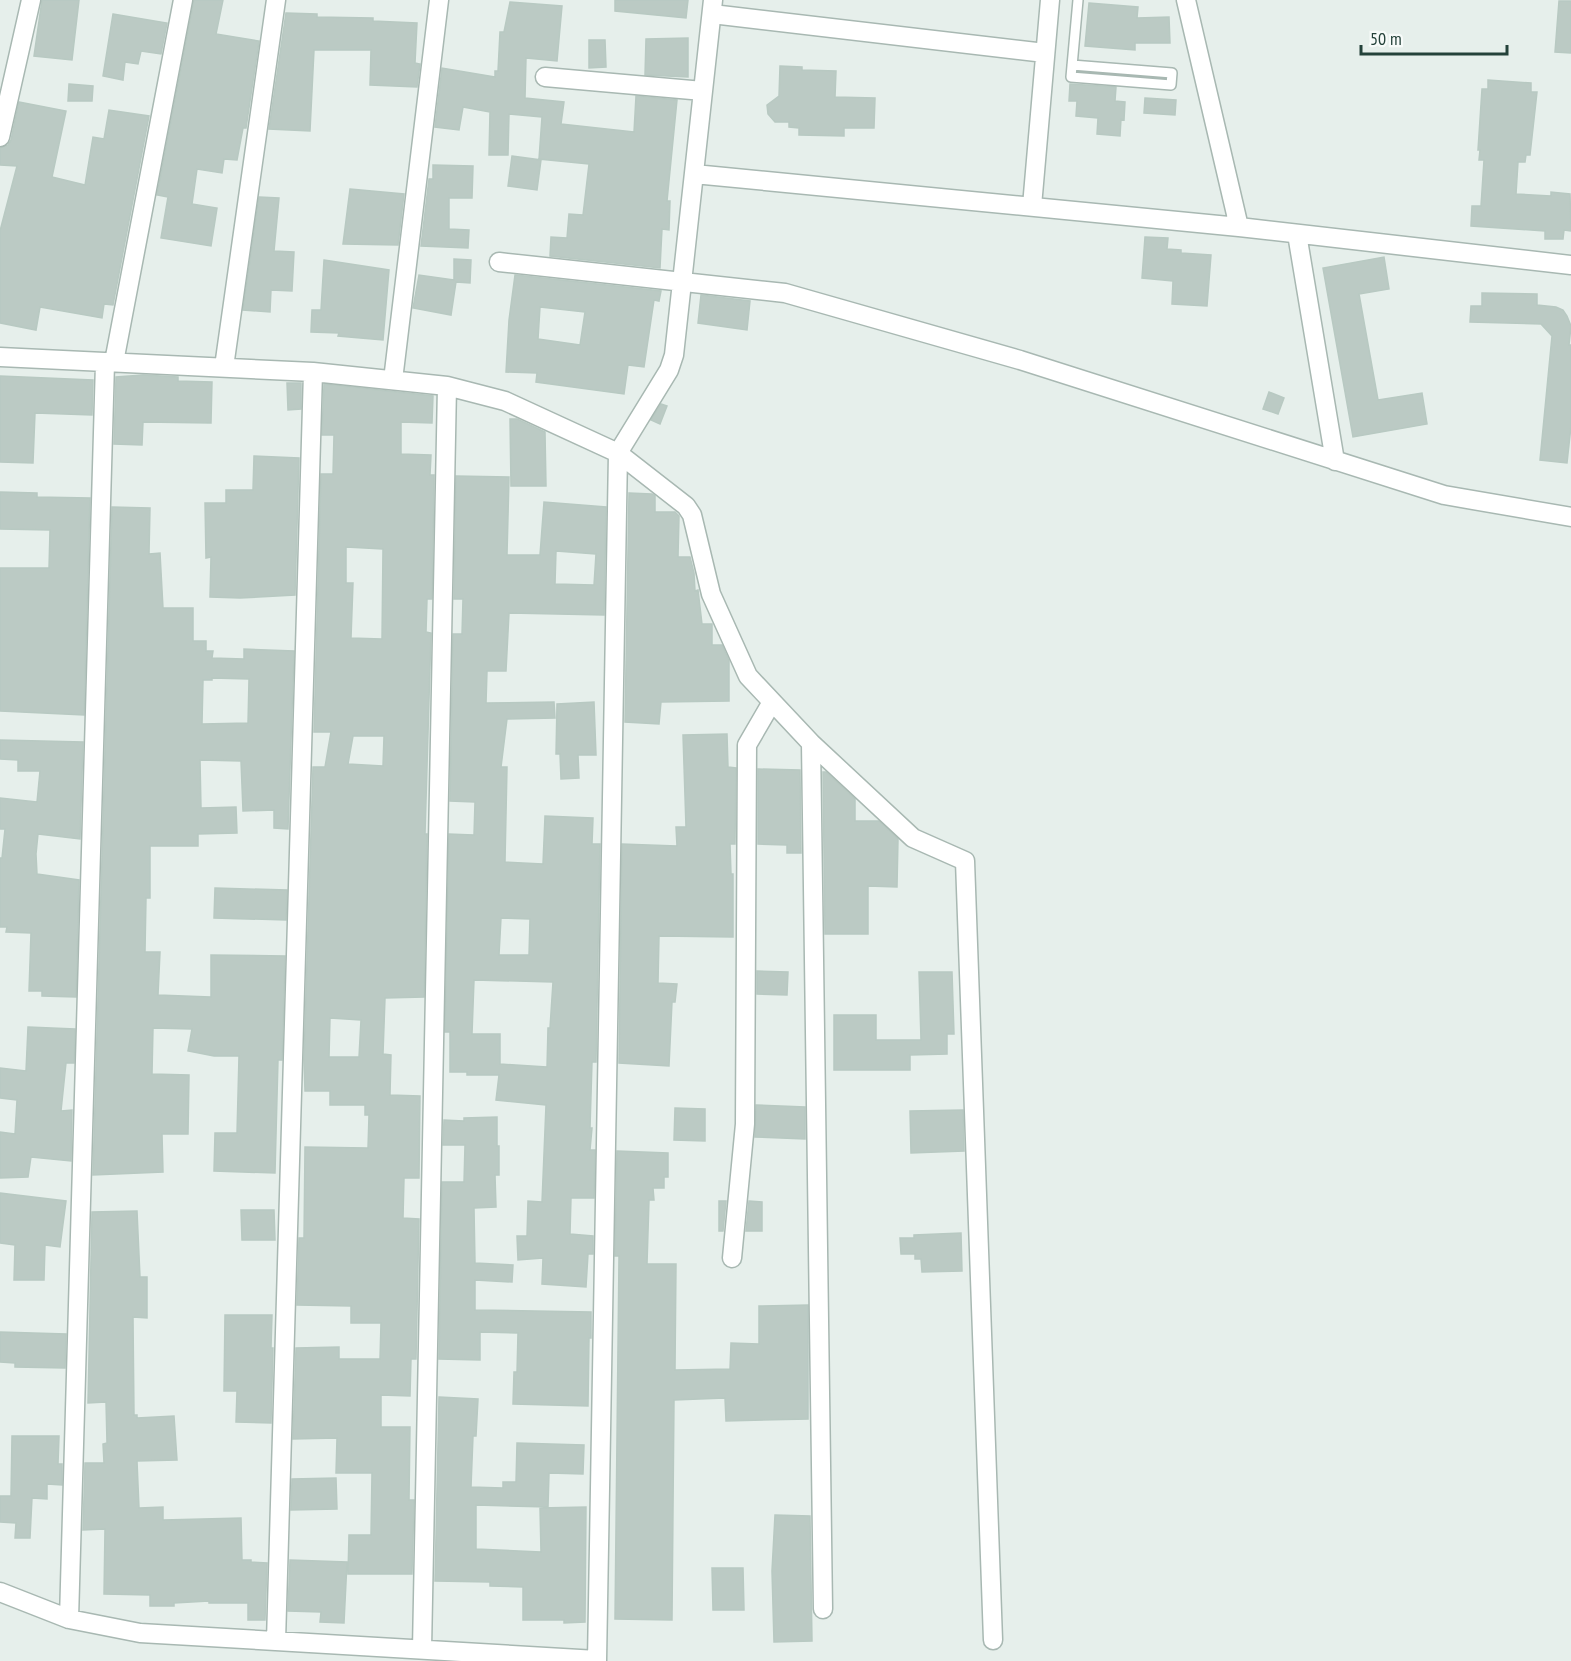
<svg xmlns="http://www.w3.org/2000/svg" width="1571" height="1661" font-family="'PT Sans Narrow',sans-serif">
  <rect width="100%" height="100%" fill="#e6efeb"/>
  <!-- building -->
  <path fill="#bbcac4" stroke="#b8c9c2" stroke-width="1.5" fill-rule="evenodd" d="M 42,0 L 79,0 L 72,60 L 34,56 Z
    M 194,0 L 223,0 L 216,34 L 259,41 L 246,128 L 243,128 L 237,160 L 224,159 L 222,173 L 197,169 L 192,204 L 217,208 L 211,246 L 161,238 L 168,197 L 157,195 Z
    M 615,0 L 688,0 L 686,18 L 615,11 Z
    M 1559,1 L 1571,1 L 1571,53 L 1555,52 Z
    M 510,2 L 562,6 L 557,61 L 526,58 L 525,98 L 564,102 L 561,124 L 634,132 L 636,96 L 677,100 L 667,201 L 670,201 L 669,230 L 662,229 L 660,268 L 550,256 L 551,237 L 567,238 L 569,214 L 583,215 L 589,164 L 539,159 L 542,117 L 509,114 L 508,155 L 489,155 L 490,112 L 463,107 L 459,130 L 435,127 L 442,68 L 495,77 L 495,71 L 498,71 L 500,32 L 504,32 Z
    M 1089,3 L 1138,7 L 1137,18 L 1169,17 L 1170,43 L 1135,43 L 1135,50 L 1085,46 Z
    M 286,13 L 317,14 L 317,17 L 373,18 L 373,21 L 417,23 L 415,63 L 420,64 L 417,87 L 370,85 L 371,50 L 314,50 L 310,131 L 269,129 Z
    M 113,14 L 167,23 L 161,54 L 141,51 L 138,64 L 125,62 L 123,80 L 103,76 Z
    M 688,38 L 688,77 L 645,75 L 646,39 Z
    M 589,40 L 605,40 L 606,67 L 589,68 Z
    M 780,66 L 802,67 L 802,70 L 836,71 L 835,97 L 875,98 L 874,128 L 844,128 L 844,136 L 799,135 L 799,128 L 789,127 L 789,122 L 775,122 L 768,114 L 767,105 L 779,96 Z
    M 1488,80 L 1531,83 L 1531,92 L 1537,92 L 1530,155 L 1526,155 L 1525,162 L 1518,162 L 1516,194 L 1551,196 L 1551,192 L 1570,194 L 1571,231 L 1564,230 L 1563,239 L 1545,239 L 1545,231 L 1471,226 L 1472,206 L 1481,206 L 1484,160 L 1479,160 L 1480,150 L 1478,150 L 1482,89 L 1488,89 Z
    M 69,84 L 93,86 L 92,101 L 68,101 Z
    M 1070,84 L 1116,87 L 1115,101 L 1125,102 L 1124,120 L 1121,119 L 1120,136 L 1097,134 L 1098,118 L 1076,116 L 1077,101 L 1069,101 Z
    M 1145,98 L 1176,100 L 1175,115 L 1144,113 Z
    M 19,102 L 66,111 L 52,177 L 85,185 L 93,137 L 104,139 L 109,110 L 149,116 L 113,305 L 104,304 L 102,318 L 40,307 L 36,330 L 0,323 L 0,231 L 17,166 L 0,165 L 0,148 L 8,145 L 11,140 Z
    M 512,156 L 541,160 L 537,190 L 508,186 Z
    M 433,165 L 473,166 L 472,198 L 449,198 L 449,229 L 469,230 L 468,248 L 421,246 L 429,179 L 433,179 Z
    M 350,189 L 404,194 L 398,245 L 343,244 Z
    M 259,197 L 279,198 L 274,251 L 294,252 L 292,291 L 271,290 L 270,312 L 243,310 Z
    M 1145,237 L 1168,238 L 1167,249 L 1181,250 L 1181,253 L 1211,255 L 1207,306 L 1172,304 L 1173,281 L 1142,278 Z
    M 1384,257 L 1389,289 L 1359,294 L 1378,400 L 1422,393 L 1427,424 L 1353,437 L 1323,268 Z
    M 454,259 L 471,260 L 470,283 L 456,282 L 451,315 L 413,308 L 419,275 L 454,280 Z
    M 324,260 L 389,270 L 383,340 L 338,336 L 339,333 L 311,332 L 312,310 L 321,310 Z
    M 515,275 L 661,291 L 659,301 L 654,300 L 644,367 L 628,365 L 624,394 L 536,382 L 537,373 L 506,372 L 509,320 ZM 540,307 L 585,312 L 580,345 L 538,339 Z
    M 1482,293 L 1537,294 L 1537,305 L 1556,307 L 1563,310 L 1567,316 L 1571,326 L 1569,345 L 1571,345 L 1571,426 L 1567,463 L 1540,460 L 1552,336 L 1541,324 L 1470,322 L 1471,306 L 1482,306 Z
    M 701,295 L 750,301 L 747,330 L 698,323 Z
    M 143,375 L 178,377 L 178,381 L 212,382 L 211,423 L 143,422 L 142,445 L 114,444 L 116,377 Z
    M 0,376 L 93,380 L 92,415 L 35,413 L 33,463 L 0,462 Z
    M 287,383 L 301,383 L 301,409 L 288,410 Z
    M 324,384 L 433,396 L 432,423 L 401,422 L 401,454 L 431,455 L 430,475 L 434,475 L 432,599 L 427,599 L 426,632 L 431,633 L 425,834 L 427,834 L 424,997 L 385,998 L 383,1054 L 391,1055 L 390,1095 L 420,1096 L 419,1178 L 404,1178 L 403,1218 L 419,1219 L 416,1359 L 411,1359 L 410,1396 L 381,1395 L 381,1427 L 410,1427 L 409,1500 L 414,1500 L 412,1574 L 348,1574 L 349,1535 L 371,1535 L 372,1473 L 336,1473 L 337,1438 L 293,1439 L 296,1348 L 339,1347 L 339,1359 L 380,1359 L 381,1323 L 351,1323 L 351,1306 L 297,1305 L 299,1238 L 304,1238 L 305,1147 L 368,1148 L 369,1115 L 365,1115 L 365,1105 L 330,1105 L 330,1091 L 305,1091 L 304,1060 L 313,767 L 325,767 L 331,732 L 314,732 L 321,474 L 333,474 L 334,435 L 322,435 ZM 346,547 L 383,549 L 382,639 L 351,638 L 353,583 L 346,583 ZM 353,736 L 384,736 L 383,766 L 348,764 ZM 330,1018 L 361,1020 L 359,1057 L 329,1057 Z
    M 1269,392 L 1284,398 L 1278,414 L 1263,409 Z
    M 661,404 L 667,406 L 660,424 L 651,420 Z
    M 510,419 L 517,419 L 545,432 L 546,486 L 511,486 Z
    M 254,456 L 299,458 L 295,595 L 240,598 L 210,597 L 211,557 L 206,558 L 205,503 L 226,503 L 226,490 L 253,490 Z
    M 456,476 L 509,477 L 507,555 L 540,555 L 544,502 L 606,507 L 604,615 L 509,613 L 506,671 L 487,671 L 486,703 L 554,702 L 555,718 L 507,719 L 501,767 L 507,767 L 505,862 L 543,864 L 545,816 L 593,818 L 592,844 L 600,844 L 596,1062 L 592,1062 L 590,1128 L 592,1128 L 590,1150 L 595,1150 L 594,1198 L 571,1198 L 570,1234 L 593,1236 L 593,1254 L 588,1254 L 586,1287 L 542,1284 L 543,1258 L 518,1260 L 517,1236 L 527,1236 L 528,1201 L 542,1202 L 546,1105 L 496,1100 L 499,1075 L 467,1075 L 467,1072 L 450,1072 L 450,1032 L 445,1032 L 449,834 L 474,835 L 475,802 L 450,801 L 453,634 L 462,634 L 463,599 L 454,599 ZM 556,551 L 596,554 L 594,585 L 555,584 ZM 501,918 L 530,919 L 529,955 L 499,955 ZM 474,980 L 553,982 L 550,1028 L 548,1028 L 547,1067 L 500,1064 L 500,1034 L 472,1034 Z
    M 0,492 L 37,493 L 37,497 L 90,498 L 84,715 L 0,711 L 0,568 L 49,568 L 50,530 L 0,529 Z
    M 629,493 L 652,494 L 655,496 L 655,512 L 675,512 L 679,516 L 678,557 L 690,557 L 694,573 L 695,591 L 698,590 L 702,624 L 712,624 L 712,645 L 722,645 L 729,661 L 729,701 L 661,702 L 659,724 L 625,722 Z
    M 112,507 L 150,508 L 149,554 L 160,553 L 163,608 L 193,608 L 193,641 L 206,641 L 206,651 L 213,651 L 212,658 L 244,659 L 244,649 L 294,651 L 288,829 L 274,828 L 274,810 L 243,811 L 241,761 L 200,760 L 201,808 L 236,807 L 237,833 L 198,834 L 198,846 L 150,846 L 150,898 L 146,898 L 145,952 L 160,952 L 158,995 L 211,997 L 211,955 L 285,956 L 282,1060 L 278,1060 L 275,1173 L 214,1171 L 215,1133 L 237,1133 L 239,1056 L 214,1056 L 188,1051 L 192,1029 L 153,1028 L 152,1074 L 189,1075 L 188,1134 L 162,1134 L 163,1172 L 93,1175 ZM 212,678 L 249,679 L 248,723 L 202,724 L 203,680 L 212,680 Z
    M 594,702 L 596,755 L 578,755 L 579,778 L 561,779 L 560,754 L 556,754 L 557,704 Z
    M 727,734 L 728,767 L 736,768 L 735,844 L 730,844 L 731,874 L 733,874 L 733,937 L 659,936 L 658,983 L 677,984 L 675,1002 L 672,1002 L 669,1066 L 619,1063 L 622,844 L 677,846 L 676,827 L 686,827 L 683,735 Z
    M 0,740 L 83,742 L 80,839 L 38,834 L 36,854 L 37,874 L 79,880 L 76,997 L 42,996 L 42,991 L 29,991 L 31,933 L 6,932 L 7,927 L 0,927 L 0,858 L 2,858 L 5,829 L 0,829 L 0,798 L 37,802 L 40,771 L 18,771 L 18,760 L 0,759 Z
    M 758,769 L 800,770 L 801,853 L 787,853 L 787,845 L 758,844 Z
    M 823,772 L 826,772 L 855,799 L 855,821 L 879,821 L 898,839 L 897,887 L 868,886 L 868,934 L 825,934 Z
    M 215,888 L 287,890 L 286,920 L 214,918 Z
    M 757,971 L 788,972 L 787,995 L 757,994 Z
    M 919,972 L 952,972 L 954,1034 L 947,1034 L 947,1054 L 910,1055 L 910,1070 L 834,1070 L 834,1015 L 876,1015 L 876,1040 L 921,1040 Z
    M 28,1027 L 75,1029 L 74,1063 L 66,1063 L 61,1111 L 72,1110 L 71,1161 L 31,1157 L 28,1177 L 0,1178 L 0,1132 L 15,1134 L 17,1100 L 0,1098 L 0,1068 L 26,1071 Z
    M 756,1105 L 805,1107 L 805,1139 L 755,1137 Z
    M 675,1108 L 705,1109 L 705,1141 L 674,1140 Z
    M 963,1110 L 964,1151 L 911,1153 L 910,1111 Z
    M 497,1117 L 497,1146 L 499,1146 L 499,1175 L 495,1175 L 496,1207 L 474,1208 L 475,1263 L 513,1265 L 512,1282 L 475,1280 L 475,1310 L 591,1312 L 591,1338 L 589,1338 L 588,1406 L 513,1404 L 514,1372 L 517,1372 L 518,1333 L 480,1332 L 480,1360 L 439,1359 L 442,1182 L 464,1182 L 465,1145 L 443,1145 L 444,1120 L 464,1121 L 464,1118 Z
    M 617,1151 L 668,1153 L 668,1177 L 664,1177 L 664,1188 L 653,1188 L 654,1200 L 649,1200 L 647,1264 L 676,1264 L 675,1370 L 730,1369 L 731,1343 L 759,1344 L 759,1306 L 808,1305 L 808,1419 L 726,1421 L 725,1398 L 674,1400 L 672,1620 L 615,1619 L 619,1256 L 615,1256 Z
    M 0,1193 L 66,1201 L 60,1247 L 45,1245 L 44,1280 L 14,1280 L 15,1245 L 0,1243 Z
    M 719,1201 L 726,1201 L 723,1231 L 719,1231 Z
    M 749,1201 L 762,1202 L 762,1231 L 746,1231 Z
    M 241,1210 L 274,1210 L 275,1240 L 242,1240 Z
    M 137,1211 L 140,1277 L 147,1277 L 147,1318 L 133,1317 L 134,1415 L 137,1415 L 137,1418 L 174,1416 L 177,1460 L 137,1461 L 139,1508 L 163,1507 L 163,1520 L 241,1518 L 242,1560 L 251,1560 L 251,1562 L 267,1563 L 265,1620 L 248,1620 L 248,1603 L 209,1603 L 209,1601 L 174,1603 L 174,1606 L 150,1606 L 150,1595 L 104,1594 L 105,1529 L 83,1530 L 85,1463 L 104,1463 L 103,1444 L 107,1443 L 106,1402 L 88,1403 L 92,1212 Z
    M 961,1233 L 962,1271 L 922,1272 L 921,1259 L 915,1259 L 915,1254 L 901,1254 L 900,1238 L 914,1238 L 914,1235 Z
    M 225,1315 L 272,1315 L 271,1348 L 273,1348 L 271,1423 L 236,1422 L 237,1391 L 224,1391 Z
    M 0,1332 L 66,1334 L 65,1368 L 15,1367 L 15,1363 L 0,1362 Z
    M 439,1397 L 478,1399 L 476,1436 L 473,1436 L 471,1487 L 503,1488 L 503,1482 L 516,1482 L 517,1443 L 584,1445 L 583,1474 L 549,1473 L 548,1507 L 476,1505 L 476,1549 L 541,1552 L 540,1508 L 586,1507 L 585,1622 L 564,1623 L 564,1620 L 523,1620 L 523,1587 L 490,1586 L 490,1582 L 435,1581 Z
    M 12,1436 L 59,1436 L 58,1464 L 62,1464 L 62,1485 L 47,1484 L 47,1499 L 32,1498 L 30,1538 L 15,1538 L 16,1523 L 0,1522 L 0,1496 L 11,1496 Z
    M 336,1478 L 337,1509 L 291,1510 L 292,1479 Z
    M 775,1515 L 810,1516 L 812,1641 L 774,1642 L 772,1571 Z
    M 290,1560 L 347,1562 L 344,1623 L 320,1622 L 321,1612 L 288,1611 Z
    M 712,1568 L 743,1568 L 744,1610 L 713,1610 Z"/>
  <g fill="none" stroke-linecap="round" stroke-linejoin="round">
    <!-- service casing -->
    <g stroke="#a8b8b2" stroke-width="12">
      <path id="service" d="M 1072,65 L 1172,73 L 1171,85 L 1071,77 L 1078,0"/>
    </g>
    <!-- minor casing -->
    <g stroke="#a8b8b2" stroke-width="21">
      <path id="minor" d="M 1186,0 L 1239,227
        M 712,14 L 1045,53
        M 545,77 L 703,91
        M 0,137 L 31,0
        M 694,174 L 1239,227 L 1571,265
        M 1032,206 L 1050,0
        M 1297,234 L 1335,461
        M 499,262 L 785,293 L 1020,360 L 1444,495 L 1571,517
        M 0,357 L 313,372 L 447,386 L 505,401 L 618,453 L 686,506 L 692,515 L 711,594 L 748,676 L 811,743 L 913,838 L 965,861 L 993,1640
        M 114,362 L 183,0
        M 224,367 L 276,0
        M 393,380 L 439,0
        M 811,743 L 823,1609
        M 732,1258 L 745,1124 L 747,745 L 772,702
        M 0,1592 L 69,1619 L 140,1633 L 597,1660
        M 69,1619 L 105,363
        M 276,1641 L 313,372
        M 422,1649 L 447,386
        M 597,1661 L 618,453 L 669,370 L 674,355 L 713,0"/>
    </g>
    <!-- service -->
    <use href="#service" stroke="#fff" stroke-width="9"/>
    <!-- minor -->
    <use href="#minor" stroke="#fff" stroke-width="18"/>
  </g>
  <!-- scale -->
  <path d="M1361 45v9h146v-9" fill="none" stroke="#24423a" stroke-width="3"/>
  <text x="1370" y="45" font-size="18" fill="#24423a" stroke="#f7fbf9" stroke-width="4.5" paint-order="stroke">50 m</text>
</svg>
